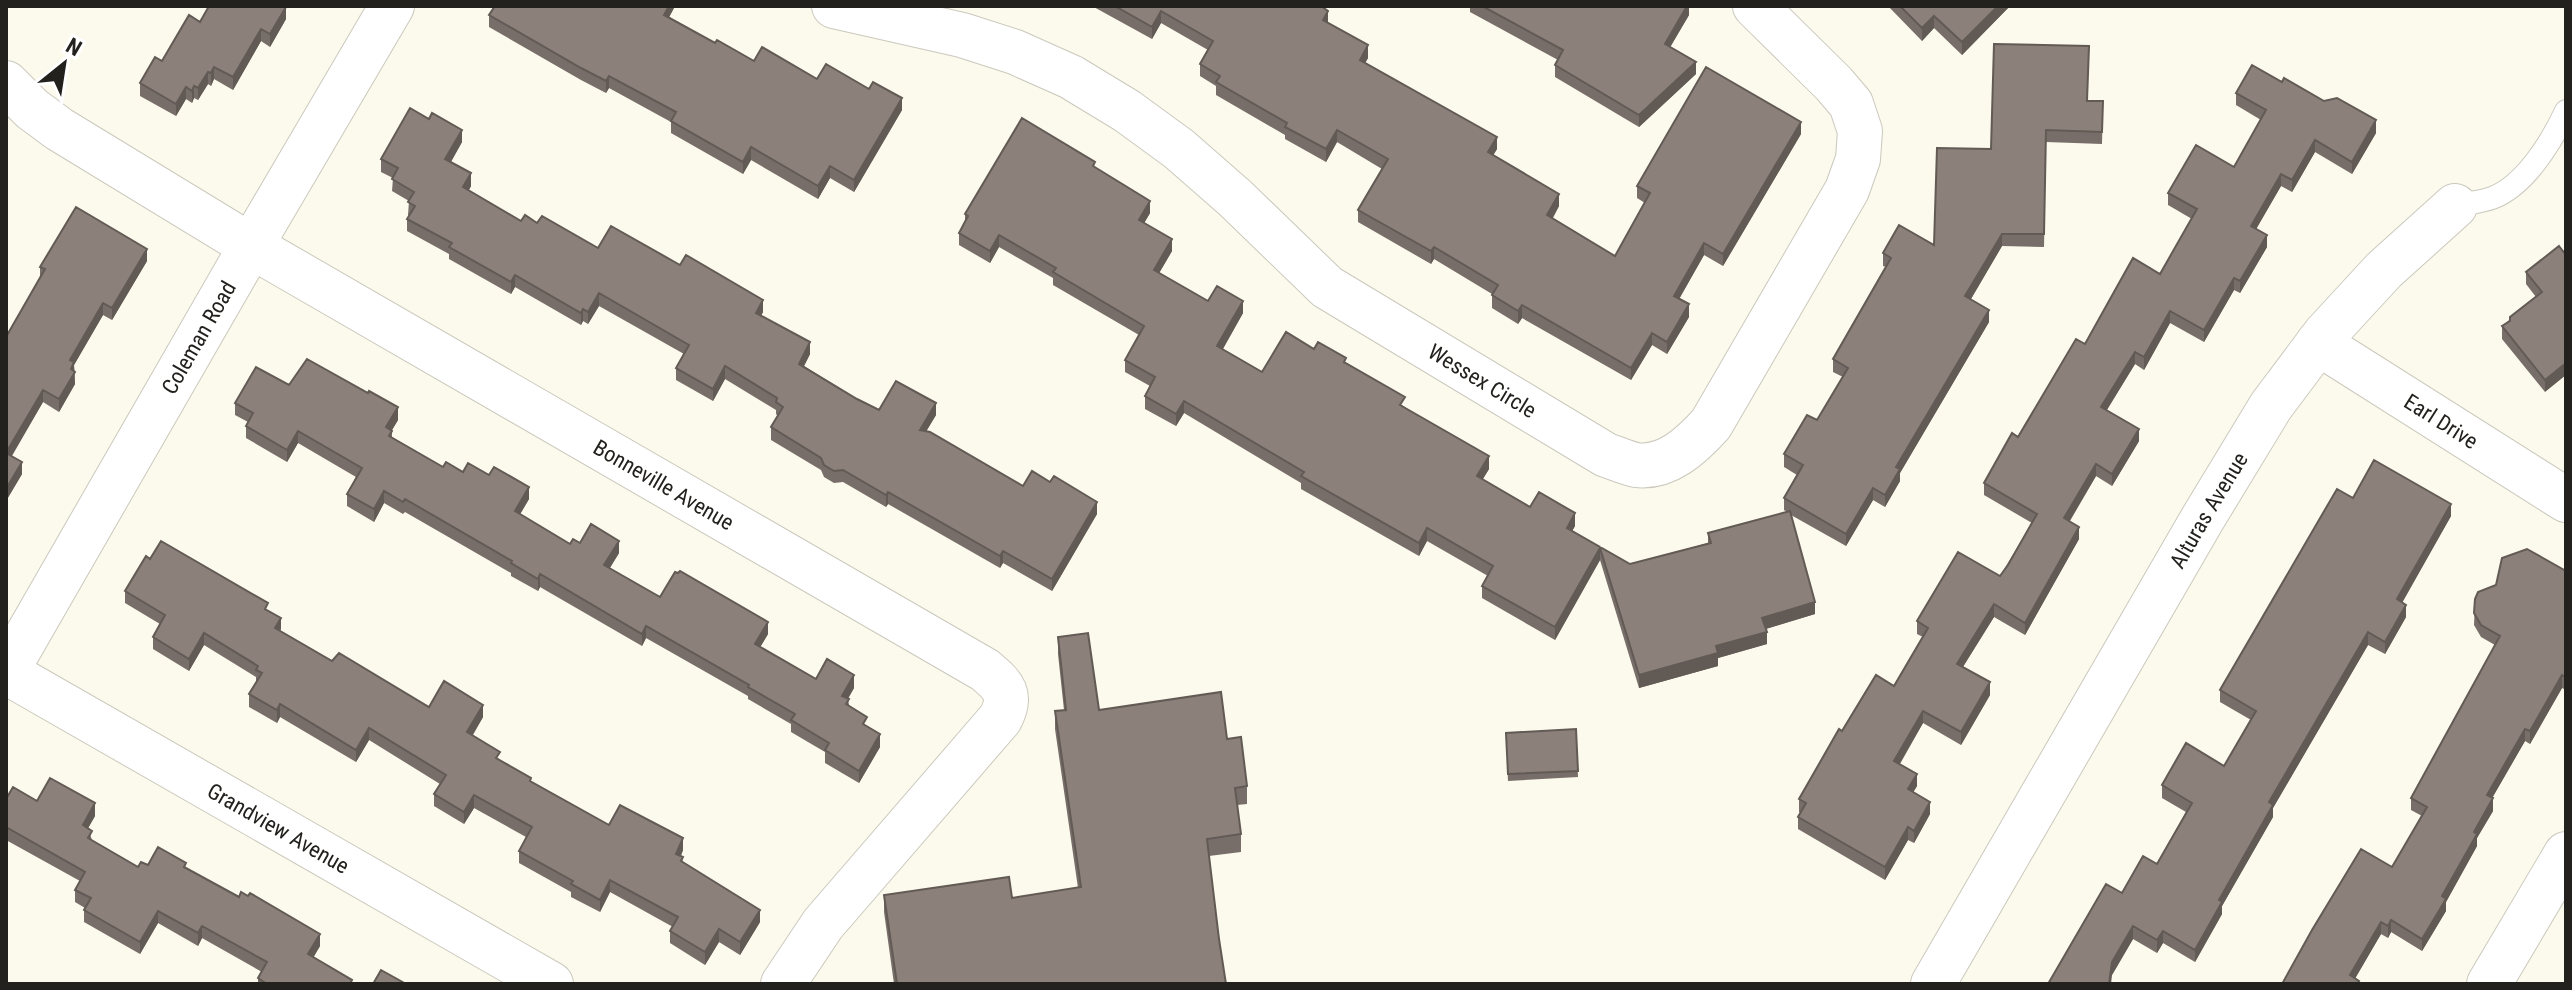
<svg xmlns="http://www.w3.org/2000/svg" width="2572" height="990" font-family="'Roboto Condensed',sans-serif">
  <rect width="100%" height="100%" fill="#fcf9ed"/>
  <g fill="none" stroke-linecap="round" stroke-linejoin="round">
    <!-- service casing -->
    <g stroke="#cbc9bd" stroke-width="24">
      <path id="service" d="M 2455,206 C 2467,203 2481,202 2492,198 C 2525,186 2552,141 2566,111"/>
    </g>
    <!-- minor casing -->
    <g stroke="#cbc9bd" stroke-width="46">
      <g id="minor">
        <path id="s1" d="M 834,6 L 962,35 L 1015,52 L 1071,77 L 1127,111 L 1179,149 L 1235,198 L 1327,287 L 1606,455 C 1616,458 1626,463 1636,465 C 1667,469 1692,445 1711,424 L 1847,190 L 1858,159 L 1860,131 L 1851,104 L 1834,84 L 1755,6"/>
        <path id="s2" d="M 6,83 L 32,109 L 59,129 L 251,246 L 985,670 C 1004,686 1013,695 1000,719 L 823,924 L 783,984"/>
        <path id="s3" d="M 2318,343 L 2566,500"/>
        <path id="s4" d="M 6,672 L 251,246 L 392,6"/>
        <path id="s5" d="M 6,672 L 551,984"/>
        <path id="s6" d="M 1933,984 L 2203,518 L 2271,406 L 2325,334 L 2384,270 L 2455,206"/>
        <path d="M 2489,984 L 2566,854"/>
      </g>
    </g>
    <!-- service -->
    <use href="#service" stroke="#fff" stroke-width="22"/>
    <!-- minor -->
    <use href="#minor" stroke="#fff" stroke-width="44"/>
  </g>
  <!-- wall -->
  <path fill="#786e69" d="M 675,6 L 669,17 L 715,43 L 754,61 L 817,79 L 902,110 L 854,192 L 830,178 L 818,199 L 751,160 L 743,174 L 671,133 L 671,122 L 609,88 L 606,93 L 581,80 L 489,27 L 489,15 Z
    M 1092,6 L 1321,6 L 1328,23 L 1368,58 L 1365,63 L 1497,149 L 1493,155 L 1559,206 L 1553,218 L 1615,256 L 1645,203 L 1637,198 L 1637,186 L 1801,134 L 1723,266 L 1704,255 L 1679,299 L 1689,317 L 1667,354 L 1652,345 L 1631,380 L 1522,318 L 1518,324 L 1492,308 L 1492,294 L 1434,259 L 1431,264 L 1358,222 L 1358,210 L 1382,169 L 1337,142 L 1326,162 L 1285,139 L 1285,135 L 1216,95 L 1216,86 L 1200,76 L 1200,64 L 1208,50 L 1161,23 L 1152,39 Z
    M 1470,6 L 1689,6 L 1689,15 L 1670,47 L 1696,74 L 1639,127 L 1555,77 L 1555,65 L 1558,60 L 1470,12 Z
    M 1888,6 L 2010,6 L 1962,55 L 1934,28 L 1922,41 Z
    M 286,19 L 270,47 L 261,41 L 233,90 L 214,79 L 211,86 L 208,84 L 198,100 L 194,98 L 192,103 L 186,99 L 176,116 L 140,96 L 140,83 L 200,22 Z
    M 2236,93 L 2376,133 L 2352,174 L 2315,152 L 2292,192 L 2281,186 L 2256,229 L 2267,247 L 2240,293 L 2234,290 L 2204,342 L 2170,323 L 2144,370 L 2135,364 L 2107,410 L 2139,441 L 2112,486 L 2096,476 L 2070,521 L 2079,539 L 2025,635 L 1994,617 L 1963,667 L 1990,695 L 1961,745 L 1923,723 L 1900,764 L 1917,786 L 1913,792 L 1930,814 L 1914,843 L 1908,840 L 1885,880 L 1798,829 L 1798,817 L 1800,812 L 1799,812 L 1799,799 L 1842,731 L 1894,686 L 1923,637 L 1917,634 L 1917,621 L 2000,576 L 2032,523 L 1984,495 L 1984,483 L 2085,344 L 2160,274 L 2192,219 L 2168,205 L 2168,193 L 2234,167 L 2261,120 L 2236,105 Z
    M 2087,101 L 2103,101 L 2102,144 L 2046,142 L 2044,247 L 2002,246 L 1971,299 L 1989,322 L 1900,473 L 1900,481 L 1885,507 L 1873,500 L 1846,546 L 1791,515 L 1815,614 L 1766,629 L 1767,644 L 1718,658 L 1718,666 L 1639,688 L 1600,560 L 1555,640 L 1482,598 L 1482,586 L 1488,576 L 1427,541 L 1419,556 L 1301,489 L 1301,483 L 1184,413 L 1176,426 L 1145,409 L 1145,396 L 1150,386 L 1125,372 L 1125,360 L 1139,335 L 1053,285 L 1053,278 L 999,247 L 990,263 L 959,245 L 959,233 L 965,221 L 965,214 L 1095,168 L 1150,213 L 1144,223 L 1172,251 L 1159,273 L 1208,301 L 1243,313 L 1223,349 L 1262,372 L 1314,349 L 1346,364 L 1489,469 L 1483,479 L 1530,507 L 1575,526 L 1572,531 L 1630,564 L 1708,543 L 1708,533 L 1787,512 L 1784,510 L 1784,498 L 1797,475 L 1784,467 L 1784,454 L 1817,420 L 1843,377 L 1833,372 L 1833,359 L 1886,267 L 1883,266 L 1883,253 L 1934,245 L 1991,149 Z
    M 429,119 L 462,142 L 451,162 L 471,186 L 469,190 L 521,221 L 537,223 L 598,248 L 763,312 L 761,316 L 810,354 L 804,366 L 857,399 L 879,410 L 936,415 L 926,431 L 1023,486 L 1097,514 L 1052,591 L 1003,563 L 1000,568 L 888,504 L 886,507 L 843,482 L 834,483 L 824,477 L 821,470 L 771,440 L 771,427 L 778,416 L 776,414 L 776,410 L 725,379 L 713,401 L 676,380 L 676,368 L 684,354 L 599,306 L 588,324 L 583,321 L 581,325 L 515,287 L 511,294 L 449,259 L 449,254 L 407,231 L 407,219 L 409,215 L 408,215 L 409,201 L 392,191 L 393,178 L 381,172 L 381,159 Z
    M 2559,246 L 2545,392 L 2502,339 L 2502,326 L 2536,297 L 2526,284 L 2526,272 Z
    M 147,261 L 112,320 L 103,315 L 74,365 L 75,384 L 59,412 L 43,402 L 12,456 L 22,474 L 6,501 L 6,337 L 40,278 L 40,267 Z
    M 289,385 L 398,420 L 392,430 L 392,437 L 443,467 L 463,472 L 529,499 L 520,514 L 570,544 L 580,543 L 619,553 L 610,568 L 660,597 L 768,634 L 760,647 L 816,679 L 854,688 L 848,699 L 849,705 L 867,727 L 880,747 L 859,783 L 825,763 L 825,752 L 791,732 L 791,724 L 748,699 L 748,696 L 646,638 L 642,646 L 540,587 L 538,591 L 511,576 L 511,573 L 405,512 L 403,514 L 384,503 L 374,522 L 347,506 L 347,494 L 356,477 L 298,443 L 287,462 L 246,438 L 246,426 L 248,422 L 235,415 L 235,403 Z
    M 2353,498 L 2451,516 L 2402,602 L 2406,617 L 2385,654 L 2368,645 L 2273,808 L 2273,817 L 2222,906 L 2222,914 L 2195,962 L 2163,943 L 2157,953 L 2133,939 L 2112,975 L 2122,893 L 2157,864 L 2186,812 L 2162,798 L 2162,785 L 2224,766 L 2251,720 L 2220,702 L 2220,690 Z
    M 150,559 L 268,611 L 281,631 L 332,661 L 429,707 L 483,717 L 473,735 L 500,760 L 531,782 L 609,825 L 683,850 L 681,856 L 683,862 L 760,922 L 740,955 L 719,942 L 705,965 L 670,943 L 670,931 L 673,927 L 610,892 L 600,912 L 571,897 L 571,892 L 519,863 L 519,851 L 526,837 L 474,808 L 464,824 L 434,806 L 434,794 L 440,784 L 369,740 L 356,762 L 280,717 L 277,723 L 249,707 L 249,694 L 256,682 L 256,677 L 204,645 L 189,671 L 153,649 L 153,637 L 160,624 L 125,603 L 125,591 Z
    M 2566,571 L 2566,690 L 2562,688 L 2530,744 L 2525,741 L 2492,798 L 2493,811 L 2477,838 L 2477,846 L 2446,902 L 2446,911 L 2422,951 L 2391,932 L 2388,938 L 2381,934 L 2355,978 L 2359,984 L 2282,984 L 2392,867 L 2422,816 L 2411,810 L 2411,798 L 2495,645 L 2481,637 L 2474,625 L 2475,599 Z
    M 1058,637 L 1099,710 L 1227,739 L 1247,786 L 1247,804 L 1237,805 L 1241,834 L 1241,852 L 1209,856 L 1219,939 L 1226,984 L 894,984 L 884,912 L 884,895 L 1012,898 L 1078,888 L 1055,729 L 1055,711 L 1064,710 L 1058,654 Z
    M 1576,729 L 1578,777 L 1508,781 L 1506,733 Z
    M 6,799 L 37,801 L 95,816 L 88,828 L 92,840 L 138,867 L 148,865 L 186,868 L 320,946 L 313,957 L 352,984 L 258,984 L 258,978 L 262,972 L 202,938 L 198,946 L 158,923 L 140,954 L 84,922 L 84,910 L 85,908 L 75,902 L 75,890 L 80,881 L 6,840 Z"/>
  <!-- shaded-wall -->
  <path fill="#625a55" d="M 669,6 L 675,6 L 664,27 L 664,15 Z
    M 1687,6 L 1689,6 L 1689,15 L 1665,56 L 1665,44 Z
    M 1998,6 L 2010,6 L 1962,55 L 1962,42 Z
    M 286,7 L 286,19 L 270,47 L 270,34 Z
    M 1161,11 L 1161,23 L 1152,39 L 1152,27 Z
    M 1328,11 L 1328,23 L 1323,20 Z
    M 1934,16 L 1934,28 L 1922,41 L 1922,28 Z
    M 261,29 L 261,41 L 233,90 L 233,77 Z
    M 1368,45 L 1368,58 L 1360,72 L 1360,60 Z
    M 1696,62 L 1696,74 L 1639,127 L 1639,115 Z
    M 214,67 L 214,79 L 211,86 L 211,73 Z
    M 208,72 L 208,84 L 198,100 L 198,88 Z
    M 609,76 L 609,88 L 606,93 L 606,81 Z
    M 194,86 L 194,98 L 192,103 L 192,91 Z
    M 186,87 L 186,99 L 176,116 L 176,104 Z
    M 902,98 L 902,110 L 854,192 L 854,180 Z
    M 2376,120 L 2376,133 L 2352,174 L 2352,162 Z
    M 1801,122 L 1801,134 L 1723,266 L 1723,254 Z
    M 462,130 L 462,142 L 445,172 L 445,159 Z
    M 1337,130 L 1337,142 L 1326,162 L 1326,149 Z
    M 1497,137 L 1497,149 L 1488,164 L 1488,152 Z
    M 2315,140 L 2315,152 L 2292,192 L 2292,180 Z
    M 751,147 L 751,160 L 743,174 L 743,162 Z
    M 830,166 L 830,178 L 818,199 L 818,186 Z
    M 471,173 L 471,186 L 463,200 L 463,187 Z
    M 2281,174 L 2281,186 L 2251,238 L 2251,226 Z
    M 1559,194 L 1559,206 L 1547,227 L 1547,215 Z
    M 1150,201 L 1150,213 L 1139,232 L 1139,220 Z
    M 2002,234 L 2002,246 L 1965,309 L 1965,296 Z
    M 999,235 L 999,247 L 990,263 L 990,251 Z
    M 2267,235 L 2267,247 L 2240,293 L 2240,281 Z
    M 1172,239 L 1172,251 L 1154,282 L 1154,270 Z
    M 1704,243 L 1704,255 L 1674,308 L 1674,296 Z
    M 1434,247 L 1434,259 L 1431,264 L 1431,251 Z
    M 147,249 L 147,261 L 112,320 L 112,308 Z
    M 515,275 L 515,287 L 511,294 L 511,282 Z
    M 2234,278 L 2234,290 L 2204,342 L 2204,330 Z
    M 599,293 L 599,306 L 588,324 L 588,312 Z
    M 763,300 L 763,312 L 756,325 L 756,313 Z
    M 1243,301 L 1243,313 L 1217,359 L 1217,346 Z
    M 103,303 L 103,315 L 74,365 L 75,384 L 59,412 L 59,399 L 70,360 Z
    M 1689,304 L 1689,317 L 1667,354 L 1667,342 Z
    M 1522,305 L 1522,318 L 1518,324 L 1518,311 Z
    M 583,309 L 583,321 L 581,325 L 581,313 Z
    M 1989,310 L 1989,322 L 1900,473 L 1900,481 L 1885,507 L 1885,495 L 1896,467 Z
    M 2170,311 L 2170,323 L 2144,370 L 2144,357 Z
    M 1652,333 L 1652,345 L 1631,380 L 1631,368 Z
    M 810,342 L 810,354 L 799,376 L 799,364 Z
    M 2135,352 L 2135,364 L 2101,419 L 2101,407 Z
    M 2566,363 L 2566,375 L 2545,392 L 2545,380 Z
    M 725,366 L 725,379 L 713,401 L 713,389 Z
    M 43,390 L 43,402 L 6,465 L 6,453 Z
    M 1184,401 L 1184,413 L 1176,426 L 1176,414 Z
    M 936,403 L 936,415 L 920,442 L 920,430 Z
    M 398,407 L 398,420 L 386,440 L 386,427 Z
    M 2139,429 L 2139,441 L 2112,486 L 2112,474 Z
    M 298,431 L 298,443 L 287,462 L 287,450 Z
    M 1489,456 L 1489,469 L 1477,488 L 1477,476 Z
    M 22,462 L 22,474 L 6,501 L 6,489 Z
    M 2096,464 L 2096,476 L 2064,530 L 2064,518 Z
    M 529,487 L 529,499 L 515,523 L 515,511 Z
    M 1873,488 L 1873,500 L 1846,546 L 1846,534 Z
    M 384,491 L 384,503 L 374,522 L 374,509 Z
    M 888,492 L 888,504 L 886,507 L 886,495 Z
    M 1097,502 L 1097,514 L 1052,591 L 1052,579 Z
    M 2451,504 L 2451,516 L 2397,612 L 2397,599 Z
    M 1575,513 L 1575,526 L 1567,540 L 1567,528 Z
    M 2079,527 L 2079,539 L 2025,635 L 2025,623 Z
    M 1427,528 L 1427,541 L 1419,556 L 1419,543 Z
    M 619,541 L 619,553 L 604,577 L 604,565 Z
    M 1600,548 L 1600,560 L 1555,640 L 1555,627 Z
    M 1003,551 L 1003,563 L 1000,568 L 1000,556 Z
    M 540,574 L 540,587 L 538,591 L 538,579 Z
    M 1815,602 L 1815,614 L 1762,630 L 1762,618 Z
    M 1994,604 L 1994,617 L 1957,676 L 1957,664 Z
    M 2406,605 L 2406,617 L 2385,654 L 2385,642 Z
    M 281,618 L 281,630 L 275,628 Z
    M 768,622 L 768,634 L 755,656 L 755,644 Z
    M 646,626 L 646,638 L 642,646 L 642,634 Z
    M 1767,632 L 1767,644 L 1718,658 L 1718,666 L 1639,688 L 1639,675 L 1716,646 Z
    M 2368,632 L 2368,645 L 2273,808 L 2273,817 L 2222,906 L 2222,914 L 2195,962 L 2195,950 L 2219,900 L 2269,802 Z
    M 204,633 L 204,645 L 189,671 L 189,659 Z
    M 854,675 L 854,688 L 842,708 L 842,696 Z
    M 2562,675 L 2562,688 L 2530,744 L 2530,731 Z
    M 1990,682 L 1990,695 L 1961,745 L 1961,732 Z
    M 280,704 L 280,717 L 277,723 L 277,710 Z
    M 483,705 L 483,717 L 467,744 L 467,732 Z
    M 1923,711 L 1923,723 L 1894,773 L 1894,761 Z
    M 369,728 L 369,740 L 356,762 L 356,750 Z
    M 2525,729 L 2525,741 L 2487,807 L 2487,795 Z
    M 880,734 L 880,747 L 859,783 L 859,771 Z
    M 1917,774 L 1917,786 L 1908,801 L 1908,789 Z
    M 474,795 L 474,808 L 464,824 L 464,812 Z
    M 2493,798 L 2493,811 L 2477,838 L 2477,846 L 2446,902 L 2446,911 L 2422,951 L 2422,939 L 2474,832 Z
    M 1930,802 L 1930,814 L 1914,843 L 1914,831 Z
    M 95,803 L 95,816 L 83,837 L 83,825 Z
    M 1908,827 L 1908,840 L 1885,880 L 1885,867 Z
    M 683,838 L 683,850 L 676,866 L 676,854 Z
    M 610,880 L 610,892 L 600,912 L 600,900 Z
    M 760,910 L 760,922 L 740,955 L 740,942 Z
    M 158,911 L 158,923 L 140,954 L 140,942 Z
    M 2391,920 L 2391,932 L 2388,938 L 2388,926 Z
    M 2381,922 L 2381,934 L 2352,984 L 2350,975 Z
    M 202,926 L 202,938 L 198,946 L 198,933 Z
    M 2133,926 L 2133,939 L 2112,975 L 2111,984 L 2109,984 L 2112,962 Z
    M 719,929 L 719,942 L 705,965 L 705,952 Z
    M 2163,931 L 2163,943 L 2157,953 L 2157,940 Z
    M 320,934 L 320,946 L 308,967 L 308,954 Z"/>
  <!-- building -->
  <path fill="#8c807a" stroke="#625a55" stroke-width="2" d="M 209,6 L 286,7 L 270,34 L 261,29 L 233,77 L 214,67 L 211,73 L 208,72 L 198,88 L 194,86 L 192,91 L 186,87 L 176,104 L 140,83 L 155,57 L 162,61 L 189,15 L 200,22 Z
    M 495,6 L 669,6 L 664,15 L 715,43 L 717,40 L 754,61 L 762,47 L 817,79 L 826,64 L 869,89 L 873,82 L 902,98 L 854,180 L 830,166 L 818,186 L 751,147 L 743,162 L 671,121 L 676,112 L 609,76 L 606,81 L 581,68 L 489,15 Z
    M 1115,6 L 1321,6 L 1328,11 L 1323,20 L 1368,45 L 1360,60 L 1497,137 L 1488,152 L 1559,194 L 1547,215 L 1615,256 L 1650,193 L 1637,186 L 1706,67 L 1801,122 L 1723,254 L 1704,243 L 1674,296 L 1689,304 L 1667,342 L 1652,333 L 1631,368 L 1522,305 L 1518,311 L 1492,295 L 1498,285 L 1434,247 L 1431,251 L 1358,210 L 1388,159 L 1337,130 L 1326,149 L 1285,127 L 1287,123 L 1216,82 L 1220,76 L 1200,64 L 1213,41 L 1161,11 L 1152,27 Z
    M 1482,6 L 1687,6 L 1665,44 L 1696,62 L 1639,115 L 1555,65 L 1563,50 Z
    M 1900,6 L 1998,6 L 1962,42 L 1934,16 L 1922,28 Z
    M 1994,44 L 2089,46 L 2087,101 L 2103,101 L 2102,132 L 2046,130 L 2044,234 L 2002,234 L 1965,296 L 1989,310 L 1896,467 L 1900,469 L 1885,495 L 1873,488 L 1846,534 L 1784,498 L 1803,465 L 1784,454 L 1807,415 L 1817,420 L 1848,368 L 1833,359 L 1891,258 L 1883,253 L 1899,225 L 1934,245 L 1937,148 L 1991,149 Z
    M 2252,65 L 2282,82 L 2284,78 L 2324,101 L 2337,98 L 2376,120 L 2352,162 L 2315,140 L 2292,180 L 2281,174 L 2251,226 L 2267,235 L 2240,281 L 2234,278 L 2204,330 L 2170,311 L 2144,357 L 2135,352 L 2101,407 L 2139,429 L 2112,474 L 2096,464 L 2064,518 L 2079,527 L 2025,623 L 1994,604 L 1957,664 L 1990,682 L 1961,732 L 1923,711 L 1894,761 L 1917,774 L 1908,789 L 1930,802 L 1914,831 L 1908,827 L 1885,867 L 1798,817 L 1806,803 L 1799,799 L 1839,729 L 1842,731 L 1876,675 L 1894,686 L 1928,628 L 1917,621 L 1958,552 L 2000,576 L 2008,565 L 2037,514 L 1984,483 L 2012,433 L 2018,437 L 2076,339 L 2085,344 L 2133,258 L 2160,274 L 2197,209 L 2168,193 L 2196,145 L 2234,167 L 2266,110 L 2236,93 Z
    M 410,108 L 429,119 L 432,113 L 462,130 L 445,159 L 471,173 L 463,187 L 521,221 L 525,215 L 537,223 L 542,216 L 598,248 L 611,226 L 680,265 L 686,255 L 763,300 L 756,313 L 810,342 L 799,364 L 857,399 L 879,410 L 896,381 L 936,403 L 920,430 L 930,432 L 1023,486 L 1032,471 L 1050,482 L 1054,476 L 1097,502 L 1052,579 L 1003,551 L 1000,556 L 888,492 L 886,495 L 843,470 L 834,471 L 824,465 L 821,458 L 771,427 L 783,407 L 776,402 L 777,398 L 725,366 L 713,389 L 676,368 L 689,345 L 599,293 L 588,312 L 583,309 L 581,313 L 515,275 L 511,282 L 449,247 L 452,243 L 407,219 L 415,206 L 408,202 L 414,192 L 392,179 L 398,168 L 381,159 Z
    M 1022,118 L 1095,162 L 1093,166 L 1150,201 L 1139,220 L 1172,239 L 1154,270 L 1208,301 L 1217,286 L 1243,301 L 1217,346 L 1262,372 L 1286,332 L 1314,349 L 1318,342 L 1346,358 L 1344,362 L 1405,397 L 1400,405 L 1489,456 L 1477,476 L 1530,507 L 1539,492 L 1575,513 L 1567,528 L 1630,564 L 1711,543 L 1708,533 L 1790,511 L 1815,602 L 1762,618 L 1767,632 L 1716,646 L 1718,653 L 1639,675 L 1600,548 L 1555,627 L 1482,586 L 1493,566 L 1427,528 L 1419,543 L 1301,476 L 1304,472 L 1184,401 L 1176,414 L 1145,396 L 1155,377 L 1125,360 L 1144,326 L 1053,272 L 1056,268 L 999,235 L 990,251 L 959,233 L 968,216 L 965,214 Z
    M 76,207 L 147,249 L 112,308 L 103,303 L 70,360 L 74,362 L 71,369 L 75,372 L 59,399 L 43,390 L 6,453 L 22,462 L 6,489 L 6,337 L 45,269 L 40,267 Z
    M 2559,246 L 2566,255 L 2566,363 L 2545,380 L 2502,326 L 2510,321 L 2510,317 L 2542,292 L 2526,272 Z
    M 307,359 L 368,393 L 369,391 L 398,407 L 386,427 L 392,431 L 389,436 L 443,467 L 446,462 L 463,472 L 468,463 L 489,475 L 494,467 L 529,487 L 515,511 L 570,544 L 573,539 L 580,543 L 591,524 L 619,541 L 604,565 L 660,597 L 675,572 L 678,573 L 680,571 L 768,622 L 755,644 L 816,679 L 827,659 L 854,675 L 842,696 L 849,699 L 846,704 L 867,717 L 863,724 L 880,734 L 859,771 L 825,750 L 829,743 L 791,720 L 795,714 L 748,687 L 749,685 L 646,626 L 642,634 L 540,574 L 538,579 L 511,563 L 512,561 L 405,499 L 403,502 L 384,491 L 374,509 L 347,494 L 362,468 L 298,431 L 287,450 L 246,426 L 253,413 L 235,403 L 256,367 L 289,385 Z
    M 2374,460 L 2451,504 L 2397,599 L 2406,605 L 2385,642 L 2368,632 L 2269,802 L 2273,805 L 2219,900 L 2222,902 L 2195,950 L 2163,931 L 2157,940 L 2133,926 L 2112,962 L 2109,984 L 2048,984 L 2106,884 L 2122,893 L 2143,856 L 2157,864 L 2192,803 L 2162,785 L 2186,743 L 2224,766 L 2256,711 L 2220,690 L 2337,489 L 2353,498 Z
    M 161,541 L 268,603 L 265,609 L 281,618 L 275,628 L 332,661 L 339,653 L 429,707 L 444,681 L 483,705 L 467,732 L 500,752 L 496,758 L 531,778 L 530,781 L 609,825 L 620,805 L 683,838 L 676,854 L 683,857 L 681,861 L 760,910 L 740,942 L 719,929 L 705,952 L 670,931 L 678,917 L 610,880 L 600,900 L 571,884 L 573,881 L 519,851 L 532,827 L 474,795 L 464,812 L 434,794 L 446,775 L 369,728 L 356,750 L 280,704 L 277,710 L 249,694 L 262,673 L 256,670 L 258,666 L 204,633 L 189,659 L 153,637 L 165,615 L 125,591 L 146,556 L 150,559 Z
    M 2527,549 L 2566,571 L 2566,678 L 2562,675 L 2530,731 L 2525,729 L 2487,795 L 2493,798 L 2474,832 L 2477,834 L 2442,896 L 2446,899 L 2422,939 L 2391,920 L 2388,926 L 2381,922 L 2350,975 L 2359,981 L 2357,984 L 2282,984 L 2312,930 L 2361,849 L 2392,867 L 2427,807 L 2411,798 L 2500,636 L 2481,625 L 2474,613 L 2475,599 L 2478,592 L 2496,585 L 2502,558 Z
    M 1088,633 L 1099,710 L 1221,692 L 1227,739 L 1241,737 L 1247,786 L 1235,788 L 1241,834 L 1207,839 L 1219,939 L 1226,984 L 897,984 L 884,895 L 1009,877 L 1012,898 L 1081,887 L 1055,711 L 1066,710 L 1058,637 Z
    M 1576,729 L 1578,771 L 1508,774 L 1506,733 Z
    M 50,778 L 95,803 L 83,825 L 92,831 L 88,838 L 138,867 L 141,862 L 148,865 L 158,847 L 186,863 L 184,867 L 239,897 L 241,892 L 248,896 L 250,893 L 320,934 L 308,954 L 352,980 L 350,984 L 267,984 L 258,978 L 267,962 L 202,926 L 198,933 L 158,911 L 140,942 L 84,910 L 91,898 L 75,890 L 85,872 L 6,827 L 6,799 L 13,787 L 37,801 Z
    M 381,970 L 406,984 L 373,984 Z"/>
  <g text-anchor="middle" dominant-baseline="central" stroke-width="6" stroke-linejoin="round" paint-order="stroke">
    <!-- street labels -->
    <g font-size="22" fill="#22211d" stroke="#fff">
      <text stroke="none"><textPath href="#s4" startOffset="386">Coleman Road</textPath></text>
      <text stroke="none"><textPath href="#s1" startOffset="762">Wessex Circle</textPath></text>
      <text stroke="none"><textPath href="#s3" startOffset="146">Earl Drive</textPath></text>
      <text stroke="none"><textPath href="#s2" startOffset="772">Bonneville Avenue</textPath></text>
      <text stroke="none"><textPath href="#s6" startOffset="548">Alturas Avenue</textPath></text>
      <text stroke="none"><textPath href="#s5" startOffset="314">Grandview Avenue</textPath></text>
    </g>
  </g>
  <!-- border -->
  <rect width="2572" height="990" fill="none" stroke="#22211d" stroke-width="16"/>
  <!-- north arrow -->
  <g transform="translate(64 64) rotate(30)" stroke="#ffffff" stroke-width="6" paint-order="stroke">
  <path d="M0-6L14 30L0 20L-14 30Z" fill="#22211d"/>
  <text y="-12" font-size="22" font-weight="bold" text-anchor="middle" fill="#22211d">N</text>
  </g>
</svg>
